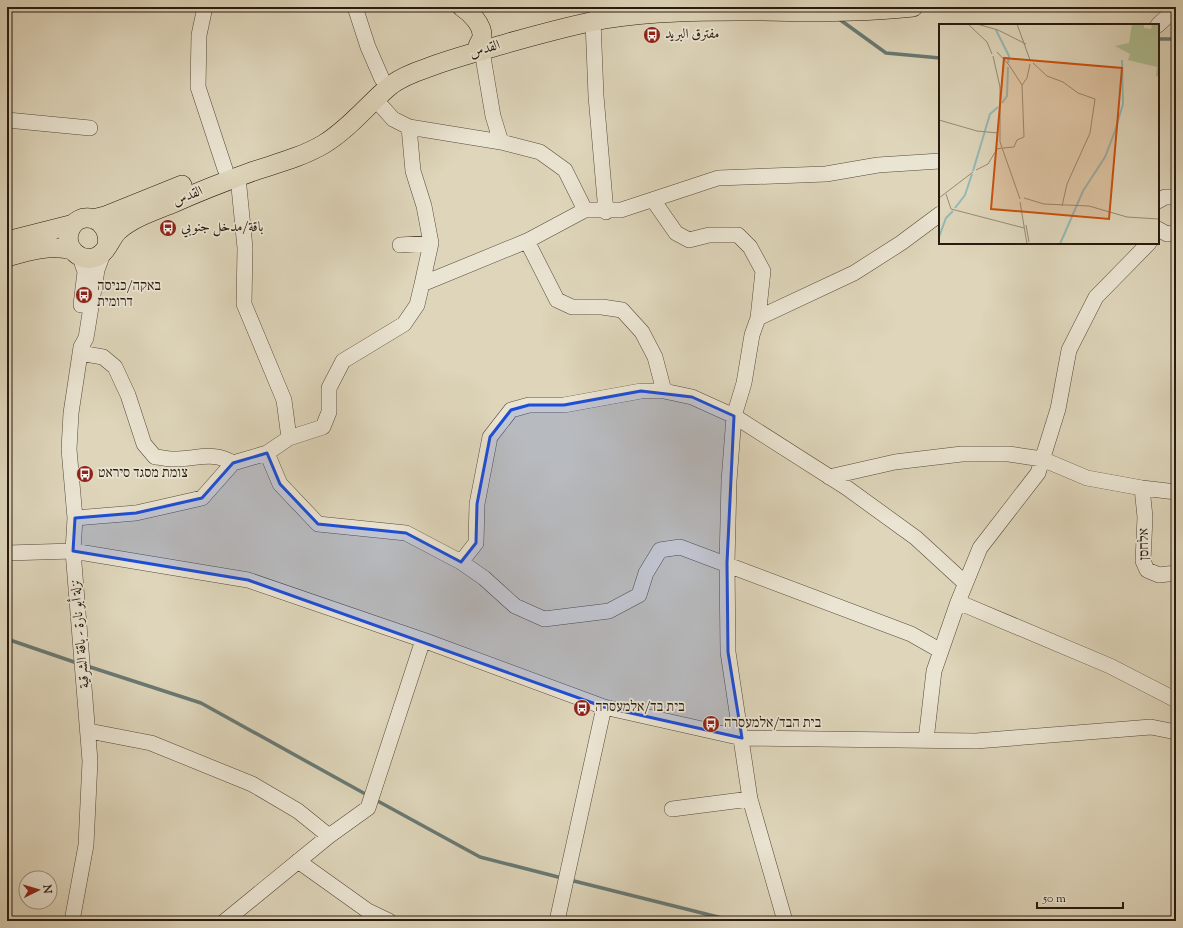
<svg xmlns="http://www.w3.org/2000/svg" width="1183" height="928" font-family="'Sorts Mill Goudy',Amiri,'Frank Ruhl Libre',serif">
  <rect width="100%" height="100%" fill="#ded5ba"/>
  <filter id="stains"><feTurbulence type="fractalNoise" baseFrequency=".005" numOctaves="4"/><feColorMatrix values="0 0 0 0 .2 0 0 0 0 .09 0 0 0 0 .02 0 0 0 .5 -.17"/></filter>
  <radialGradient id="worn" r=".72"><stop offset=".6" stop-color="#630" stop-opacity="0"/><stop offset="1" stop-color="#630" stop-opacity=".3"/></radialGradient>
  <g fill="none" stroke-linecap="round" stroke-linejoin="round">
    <!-- stream -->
    <path stroke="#697973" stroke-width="3.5" d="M 839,19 L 886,53 L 940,58
      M 1158,39 L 1176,39
      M 7,639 L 77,663
      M 87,666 L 201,703 L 369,796
      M 374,799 L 480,857 L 562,878
      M 570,880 L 734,921"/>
    <!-- minor casing -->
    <g stroke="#564939" stroke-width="16">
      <path id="minor" d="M 205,7 L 199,35 L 198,87 L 225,169
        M 355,7 L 368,47 L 382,79
        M 596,9 L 596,7
        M 593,21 L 596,96 L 606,212
        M 1158,25 L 1176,8
        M 482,51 L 493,116 L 501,142
        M 376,100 L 393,119 L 409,127 L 501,142 L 540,152 L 565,170 L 585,210
        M 7,120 L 90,128
        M 409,127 L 413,171 L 424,206 L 431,243
        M 238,177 L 245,248 L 244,304 L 284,400 L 289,438
        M 653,200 L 676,233 L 689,240 L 709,235 L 738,235 L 750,247 L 763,271 L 758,318
        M 1158,201 L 1165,197 L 1176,197
        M 1158,229 L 1167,234 L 1176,233
        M 527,241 L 557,300 L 572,307 L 602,307 L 622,310 L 642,332 L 655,357 L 664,391
        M 400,245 L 431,243 L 422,284
        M 80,257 L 85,272 L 81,305
        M 80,353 L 103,357 L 115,367 L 128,395 L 144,444 L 155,457 C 161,457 166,459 171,459 C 194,460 213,450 233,463
        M 267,453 L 280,484 L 318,524 L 406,533 L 461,562 L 484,578 L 515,606 L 544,619 L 609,611 L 639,595 L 646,573 L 660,550 L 680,547 L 911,634 L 941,651
        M 829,477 L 895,462 L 962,454 L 1009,454 L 1042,459 L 1087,478 L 1142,488 L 1176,492
        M 1142,488 L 1145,517 L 1143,561 L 1147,570 L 1159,575 L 1176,573
        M 75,518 L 136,513 L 202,498 L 233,463 L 267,453 L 289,438 L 323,427 L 329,412 L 329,388 L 343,361 L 404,324 L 417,305 L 422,284 L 527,241 L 585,210 L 621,210 L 718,178 L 826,174 L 878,165 L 940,161
        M 7,553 L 73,551 L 248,580 L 423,640 L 604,707 L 742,738 L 976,741 L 1151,727 L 1176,732
        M 461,562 L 476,543 L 477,504 L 490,437 L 511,410 L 529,405 L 564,405 L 641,391 L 664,391 L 692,397 L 734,416 L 847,488 L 916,538 L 965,583
        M 958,602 L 1110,666 L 1176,700
        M 89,731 L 151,743 L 252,784 L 298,811 L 329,836
        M 926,740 L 934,671 L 958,602 L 980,548 L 1038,473 L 1058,409 L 1069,350 L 1096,297 L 1149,243
        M 672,809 L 750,799
        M 298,861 L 368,911 L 389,921
        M 72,921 L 86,845 L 90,761 L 73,551 L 75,518 L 69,449 L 71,413 L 81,347 L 86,338 L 97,270 L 104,251
        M 225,921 L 329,836 L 368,808 L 423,640
        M 557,921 L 604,707
        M 785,921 L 750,799 L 728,652 L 727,563 L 729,481 L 734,416 L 744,383 L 752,335 L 758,318 L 854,273 L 901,243 L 940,214"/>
    </g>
    <!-- major casing -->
    <g stroke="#291a0e" stroke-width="20">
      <path id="major" d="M 462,7 C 471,13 483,25 482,37 C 482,40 479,42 478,46 L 482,51
        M 93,219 L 105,216 L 182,185
        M 7,241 L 74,224
        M 107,245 C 112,217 76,207 69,233 C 65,249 81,263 96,257 C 107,253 110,239 118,231 C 132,218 154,211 171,204 C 198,192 226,181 254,171 C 278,163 302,157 324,144 C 350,128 368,104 391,85 C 402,77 415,72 427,68 C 453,58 481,51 508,43 C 540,34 572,25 605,19 C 629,15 654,13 679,12 C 757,8 835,16 913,7
        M 7,257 C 28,251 51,244 72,250"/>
    </g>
    <!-- minor -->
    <use href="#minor" stroke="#eae4d2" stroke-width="15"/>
    <!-- major -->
    <use href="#major" stroke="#ded5ba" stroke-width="19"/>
  </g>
  <!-- marked area -->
  <path fill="#1d4ed8" fill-opacity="0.2" stroke="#1d4ed8" stroke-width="3" stroke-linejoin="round" d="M 641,391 L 692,397 L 734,416 L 727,563 L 728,652 L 742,738 L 604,707 L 248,580 L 73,551 L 75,518 L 136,513 L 202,498 L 233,463 L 267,453 L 280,484 L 318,524 L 406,533 L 461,562 L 476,543 L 477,504 L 490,437 L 511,410 L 529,405 L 564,405 Z"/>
  <!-- icons -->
  <defs>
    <g id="bus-disc" transform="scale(0.9)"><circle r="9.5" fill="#8f2418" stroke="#eae4d2"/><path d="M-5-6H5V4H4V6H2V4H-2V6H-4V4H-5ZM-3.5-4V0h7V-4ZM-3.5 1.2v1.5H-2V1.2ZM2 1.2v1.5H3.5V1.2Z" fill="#fff"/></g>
  </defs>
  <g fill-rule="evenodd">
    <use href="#bus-disc" x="652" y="35"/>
    <use href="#bus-disc" x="168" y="228"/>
    <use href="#bus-disc" x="84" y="295"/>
    <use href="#bus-disc" x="85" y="474"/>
    <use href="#bus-disc" x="582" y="708"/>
    <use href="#bus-disc" x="711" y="724"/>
  </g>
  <g text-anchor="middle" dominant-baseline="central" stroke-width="3.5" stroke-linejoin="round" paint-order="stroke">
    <!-- poi labels -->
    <g font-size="14" fill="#291a0e" stroke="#eae4d2" text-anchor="start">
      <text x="665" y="35">مفترق البريد</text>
      <text x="181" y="228">باقة/مدخل جنوبي</text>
      <text x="97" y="287">באקה/כניסה<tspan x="97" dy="16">דרומית</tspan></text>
      <text x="98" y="474">צומת מסגד סיראט</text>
      <text x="595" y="708">בית בד/אלמעסרה</text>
      <text x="724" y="724">בית הבד/אלמעסרה</text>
    </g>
    <!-- street labels -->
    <g font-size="14" fill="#291a0e" stroke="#eae4d2">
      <text transform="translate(485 50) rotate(-17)">القدس</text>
      <text transform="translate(188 197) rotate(-22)">القدس</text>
      <text transform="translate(1145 544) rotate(-91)">אלחסן</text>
      <text transform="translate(81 634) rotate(-95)">نزلة أبو نارة - باقة الشرقية</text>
    </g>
  </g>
  <!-- overview -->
  <g transform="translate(939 24)">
    <rect width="220" height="220" fill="#ded5ba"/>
    <path d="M 193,0 L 205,0 L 205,4 L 212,5 L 213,0 L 220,0 L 220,53 L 217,52 L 218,43 L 189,36 L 191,30 L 176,22 L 190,19 Z" fill="#aebe92"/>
    <path fill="none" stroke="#94b8b6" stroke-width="2" d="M 57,6 L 70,32 L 69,39M 63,79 L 68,72 L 69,43M 34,147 L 51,90 L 59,83M 16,184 L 26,171 L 33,150M 0,213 L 7,194 L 14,187M 121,220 L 144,167 L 166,133 L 176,107 L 184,80 L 183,36"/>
    <path fill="none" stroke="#968a75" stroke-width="1" d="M 29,0 L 48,18 L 53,30M 38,0 L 59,6 L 87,20M 78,0 L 91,36M 58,28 L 70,41 L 83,61 L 85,113 L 78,116 L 75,123 L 64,124M 54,32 L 61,63 L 61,118 L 81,175M 94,39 L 108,52 L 124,58 L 139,69 L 156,75 L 151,109 L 128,160 L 123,182M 83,61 L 88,54 L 91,40M 0,96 L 38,107 L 59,109M 37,146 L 49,140 L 58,125 L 63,124M 7,170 L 12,185 L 85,204M 0,174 L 34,148M 85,174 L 105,180 L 150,182 L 188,193 L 220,195M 81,178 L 88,220M 87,201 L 90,218"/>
    <path fill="#cb500c" fill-opacity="0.15" stroke="#cb500c" stroke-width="2" d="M 65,34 L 183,44 L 170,195 L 52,185 Z"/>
    <rect width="220" height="220" fill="none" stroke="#291a0e" stroke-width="2"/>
  </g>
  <!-- margin -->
  <rect width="1183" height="928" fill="none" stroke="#ded5ba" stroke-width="24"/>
  <rect x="8" y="8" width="1167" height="912" fill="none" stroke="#291a0e" stroke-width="2"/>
  <rect x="12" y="12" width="1159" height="904" fill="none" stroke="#291a0e"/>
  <!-- north arrow -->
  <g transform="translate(38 890) rotate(85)"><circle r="19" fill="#eae4d2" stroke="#9d9384"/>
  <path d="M0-3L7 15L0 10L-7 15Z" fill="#8f2418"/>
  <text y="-6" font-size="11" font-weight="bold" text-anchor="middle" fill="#291a0e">N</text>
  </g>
  <!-- scale -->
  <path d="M1037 902v6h86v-6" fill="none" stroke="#291a0e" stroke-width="2"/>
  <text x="1043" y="902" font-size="12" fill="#291a0e" stroke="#eae4d2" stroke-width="3" paint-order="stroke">50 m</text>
  <rect width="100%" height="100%" filter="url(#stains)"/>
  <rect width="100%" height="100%" fill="url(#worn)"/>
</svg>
